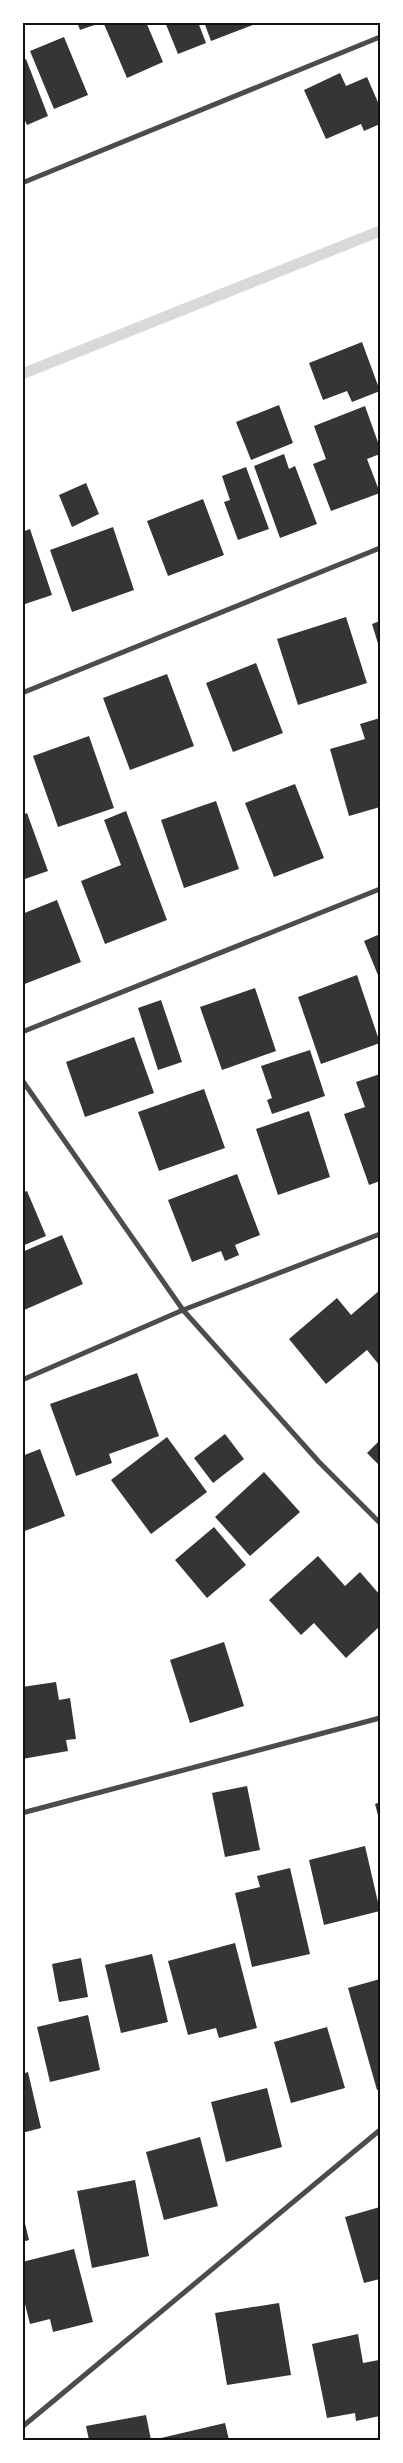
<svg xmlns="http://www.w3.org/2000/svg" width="403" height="2463" font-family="Merriweather,serif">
  <rect width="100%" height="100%" fill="#fff"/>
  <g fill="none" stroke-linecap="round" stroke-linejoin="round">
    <!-- stream -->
    <path stroke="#d9d9d9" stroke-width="11" d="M 22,374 L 380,231"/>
  </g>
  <!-- building -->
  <path fill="#353535" d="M 77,22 L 99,22 L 100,23 L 80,30 Z
    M 109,22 L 146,22 L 163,62 L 127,78 L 104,24 Z
    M 165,22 L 198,22 L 206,43 L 178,54 Z
    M 204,22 L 258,22 L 258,23 L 211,41 Z
    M 64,37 L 88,95 L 54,109 L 30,51 Z
    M 26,59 L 48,116 L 27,125 L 22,114 L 22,61 Z
    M 340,73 L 346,86 L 367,77 L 380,107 L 380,124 L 364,131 L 361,124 L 326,139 L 304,90 Z
    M 362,342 L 380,391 L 352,402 L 347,391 L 323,400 L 309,363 Z
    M 279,405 L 293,443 L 251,460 L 236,422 Z
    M 365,406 L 380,448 L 380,454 L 367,459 L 380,493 L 331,511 L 313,464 L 326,459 L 314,426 Z
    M 284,454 L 289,469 L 295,466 L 317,524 L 280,538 L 254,466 Z
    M 246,467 L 269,529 L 238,540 L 224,502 L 230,500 L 222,476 Z
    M 86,483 L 99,514 L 72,527 L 59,495 Z
    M 203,499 L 224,555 L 168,576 L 147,521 Z
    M 113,527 L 134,590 L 72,612 L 50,550 Z
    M 30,529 L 52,595 L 22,605 L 22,532 Z
    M 346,617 L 367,683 L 298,705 L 277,639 Z
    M 380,621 L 380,650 L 372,624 Z
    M 256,663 L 283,733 L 233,752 L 206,683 Z
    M 167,674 L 194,746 L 130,770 L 103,698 Z
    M 380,718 L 380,807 L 349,816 L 330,749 L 365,739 L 360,724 Z
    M 89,736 L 114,808 L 58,827 L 33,756 Z
    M 295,784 L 324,858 L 274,877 L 245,803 Z
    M 216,801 L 239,869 L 184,888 L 161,820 Z
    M 126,811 L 167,920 L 105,944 L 81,881 L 121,865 L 104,820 Z
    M 27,813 L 48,871 L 22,880 L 22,815 Z
    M 57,900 L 81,962 L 22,985 L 22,914 Z
    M 380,934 L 380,980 L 364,941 Z
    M 357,975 L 380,1043 L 321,1064 L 298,997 Z
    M 255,988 L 276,1051 L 222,1070 L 200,1007 Z
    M 161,1000 L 182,1062 L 158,1070 L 138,1008 Z
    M 134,1037 L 154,1093 L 85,1117 L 66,1062 Z
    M 310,1050 L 325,1096 L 272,1114 L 267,1100 L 272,1098 L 261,1066 Z
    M 380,1074 L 380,1181 L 369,1185 L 344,1114 L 365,1107 L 356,1082 Z
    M 204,1089 L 225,1148 L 159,1171 L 138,1112 Z
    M 309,1111 L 330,1177 L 278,1195 L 256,1129 Z
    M 237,1174 L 260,1235 L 235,1245 L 239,1255 L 225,1261 L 221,1251 L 192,1262 L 168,1200 Z
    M 27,1191 L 46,1236 L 22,1246 L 22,1193 Z
    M 62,1235 L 83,1284 L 22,1311 L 22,1252 Z
    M 380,1290 L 380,1366 L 367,1350 L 326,1384 L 289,1339 L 337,1298 L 351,1315 Z
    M 137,1373 L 159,1436 L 109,1454 L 112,1463 L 76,1476 L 50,1404 Z
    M 225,1434 L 244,1459 L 213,1483 L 194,1458 Z
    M 167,1437 L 207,1492 L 151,1534 L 111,1480 Z
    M 380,1440 L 380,1466 L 367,1453 Z
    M 40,1449 L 65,1516 L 22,1532 L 22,1456 Z
    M 264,1472 L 300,1512 L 250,1556 L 215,1517 Z
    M 214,1527 L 246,1565 L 207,1598 L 175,1560 Z
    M 318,1556 L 345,1586 L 360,1572 L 380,1595 L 380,1626 L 346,1658 L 314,1623 L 301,1635 L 269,1600 Z
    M 224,1642 L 244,1706 L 190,1723 L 170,1660 Z
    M 56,1682 L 59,1700 L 70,1698 L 76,1739 L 66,1740 L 68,1751 L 22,1759 L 22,1687 Z
    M 247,1786 L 260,1850 L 225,1857 L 212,1793 Z
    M 380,1802 L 380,1823 L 375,1804 Z
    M 365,1846 L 380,1911 L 324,1925 L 309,1860 Z
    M 290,1868 L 310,1954 L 252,1967 L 235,1893 L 260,1887 L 257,1876 Z
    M 235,1943 L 257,2028 L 219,2038 L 216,2028 L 188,2035 L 168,1961 Z
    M 152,1954 L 168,2022 L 121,2033 L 105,1965 Z
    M 81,1958 L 88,1997 L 59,2002 L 52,1964 Z
    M 380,1979 L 380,2089 L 377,2090 L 348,1988 Z
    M 88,2015 L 100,2070 L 50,2082 L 37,2027 Z
    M 327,2027 L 345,2088 L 291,2103 L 274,2042 Z
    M 28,2072 L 41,2128 L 22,2133 L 22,2074 Z
    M 267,2088 L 282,2147 L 226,2162 L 211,2102 Z
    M 200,2137 L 218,2206 L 164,2220 L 146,2152 Z
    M 135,2180 L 149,2256 L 92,2268 L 77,2191 Z
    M 380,2207 L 380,2279 L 364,2283 L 345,2217 Z
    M 22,2211 L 29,2240 L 22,2242 Z
    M 74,2249 L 93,2322 L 53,2332 L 50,2319 L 30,2324 L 22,2292 L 22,2262 Z
    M 279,2303 L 291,2375 L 227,2385 L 215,2313 Z
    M 358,2334 L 363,2363 L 379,2360 L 380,2416 L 356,2421 L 355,2413 L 327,2418 L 312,2344 Z
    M 146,2415 L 151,2440 L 89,2440 L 86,2426 Z
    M 225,2423 L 229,2440 L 161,2440 L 161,2438 Z"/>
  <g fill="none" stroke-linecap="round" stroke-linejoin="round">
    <!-- minor -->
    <path stroke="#4c4c4c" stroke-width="5" d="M 22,183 L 380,37
      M 22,693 L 380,548
      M 22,1032 L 380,889
      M 22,1080 L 183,1310 L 319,1462 L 380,1523
      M 22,1380 L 183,1310 L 380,1234
      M 22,1813 L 380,1718
      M 22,2427 L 380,2130"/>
  </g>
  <!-- border -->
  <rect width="403" height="2463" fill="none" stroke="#ffffff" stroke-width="48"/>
  <rect x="24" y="24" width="355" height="2415" fill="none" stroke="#111" stroke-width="2"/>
</svg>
